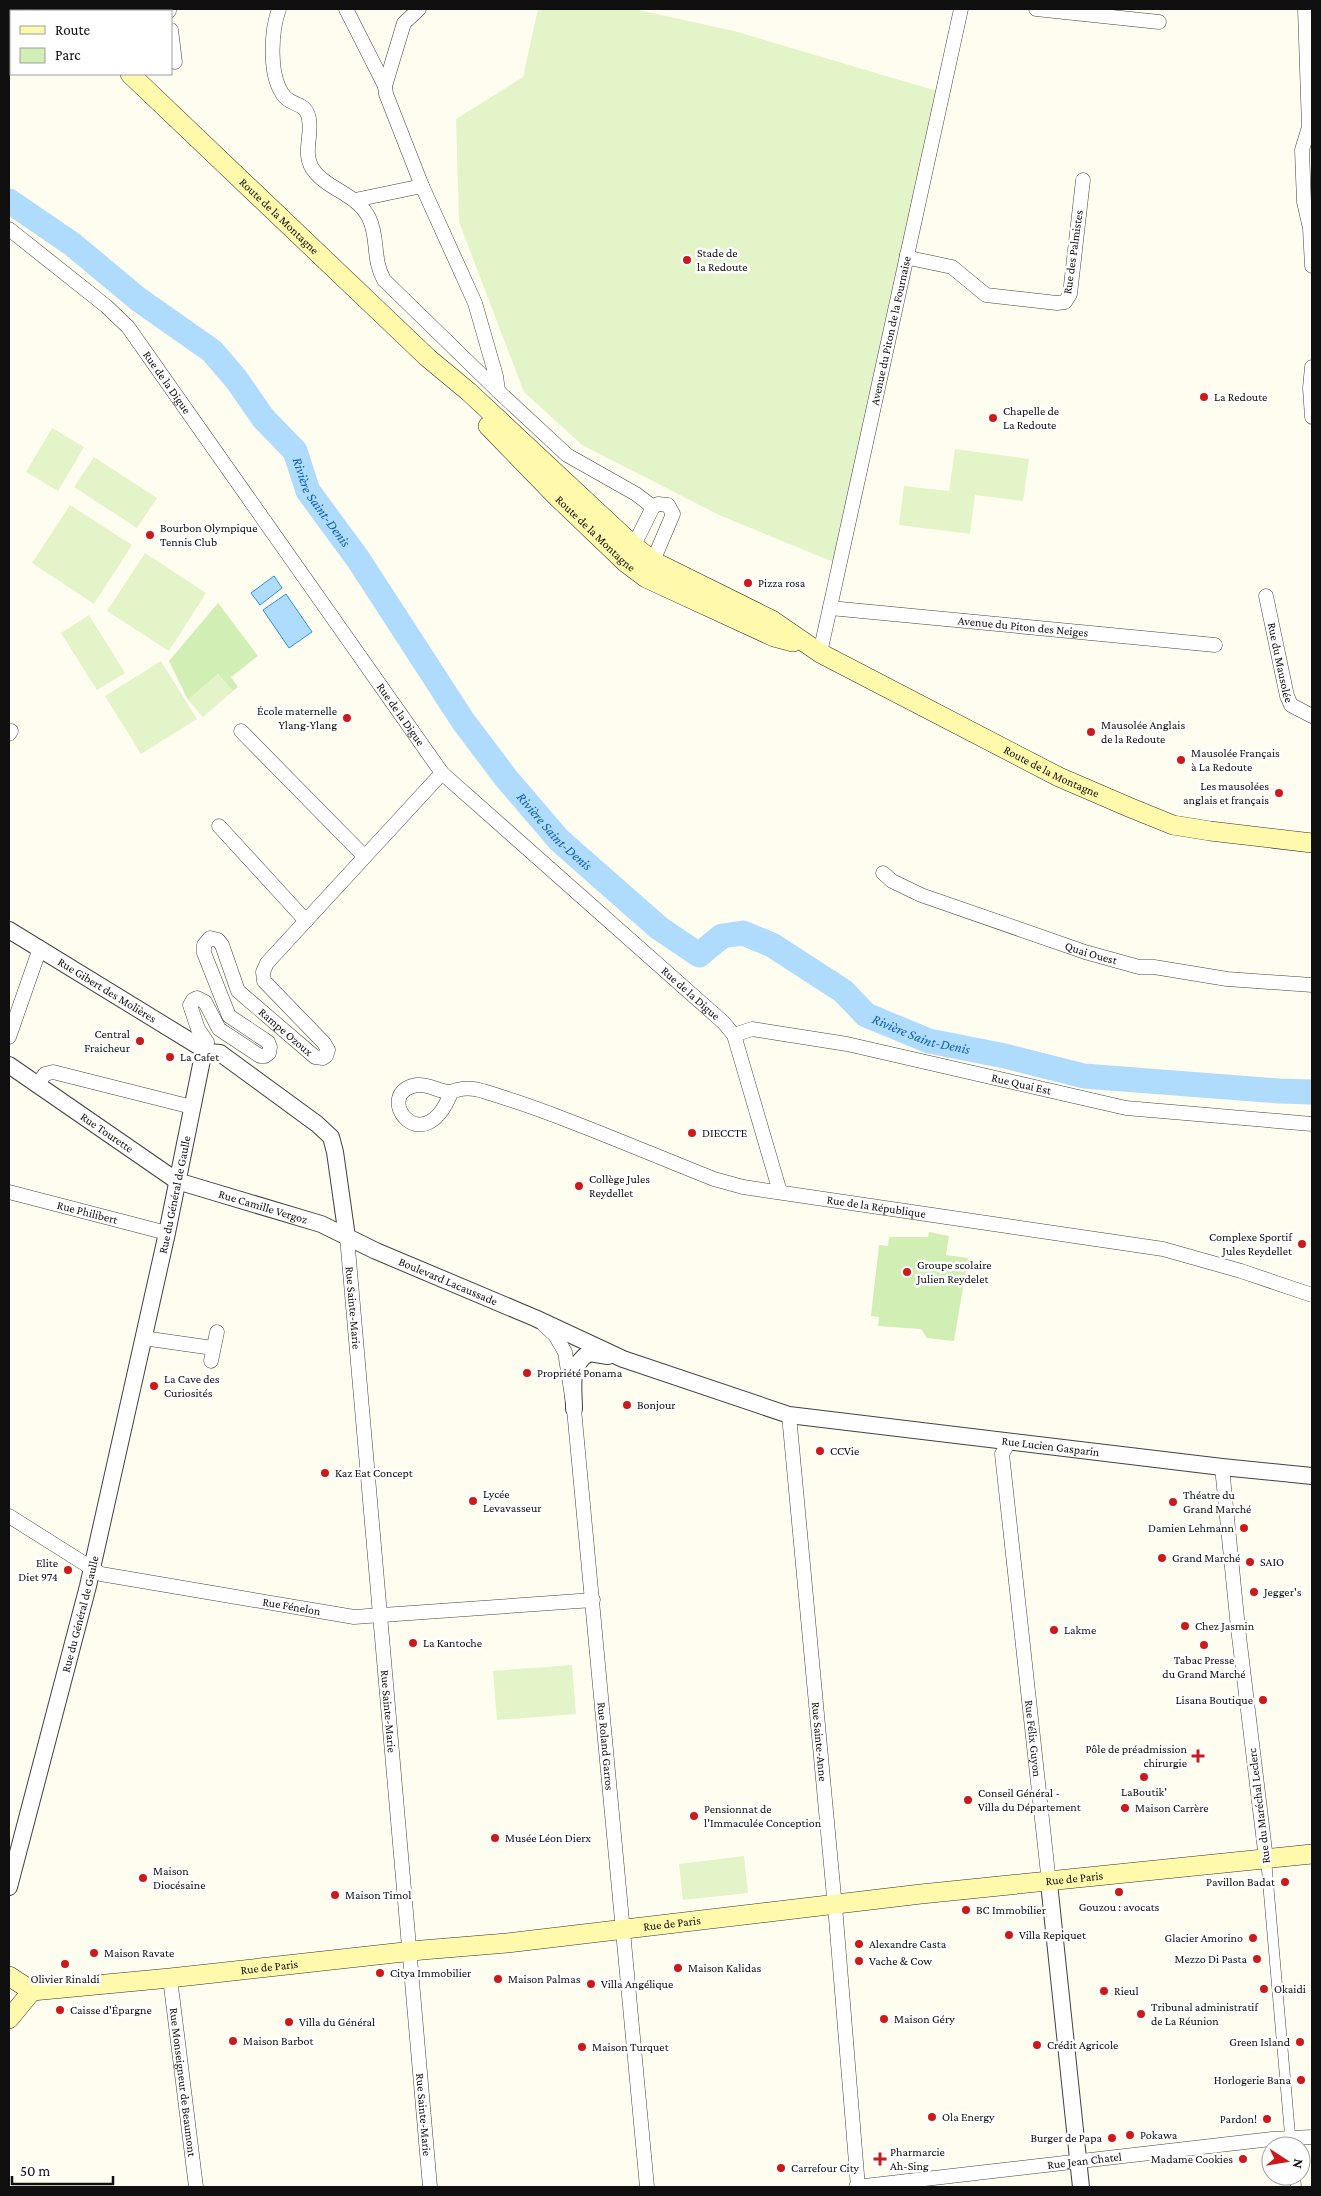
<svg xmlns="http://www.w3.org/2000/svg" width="1321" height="2196" font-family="'Crimson Pro',serif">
  <rect width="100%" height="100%" fill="#fffdf0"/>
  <!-- green -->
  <path fill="#d1eeb5" d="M 218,603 L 258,656 L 231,677 L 238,687 L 233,691 L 218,674 L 188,700 L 169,661 Z
    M 929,1232 L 949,1236 L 946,1255 L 968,1258 L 954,1341 L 927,1338 L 921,1329 L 878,1326 L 879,1317 L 871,1316 L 879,1245 L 888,1246 L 889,1237 L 928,1237 Z"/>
  <!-- pitch -->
  <path fill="#e3f4c8" d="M 538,9 L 634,9 L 734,31 L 937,91 L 836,563 L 719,515 L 582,445 L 524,392 L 459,222 L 456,119 L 523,77 Z
    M 52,428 L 84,447 L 58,491 L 26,472 Z
    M 955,449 L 1029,459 L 1023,501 L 975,495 L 970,534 L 899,525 L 904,486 L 949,491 Z
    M 94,457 L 157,498 L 137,528 L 74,487 Z
    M 70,505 L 132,545 L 94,604 L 32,563 Z
    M 145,553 L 206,593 L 169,651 L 107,611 Z
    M 89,615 L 125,673 L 97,690 L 61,633 Z
    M 161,661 L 197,719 L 141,754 L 105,696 Z
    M 218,674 L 233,691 L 203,717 L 188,700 Z
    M 572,1665 L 576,1714 L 497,1720 L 493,1671 Z
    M 744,1856 L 748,1893 L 683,1900 L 679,1864 Z"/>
  <!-- water -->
  <path fill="#afdcfc" stroke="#2f90da" d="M 274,576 L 282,588 L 260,605 L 251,593 Z
    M 286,594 L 312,632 L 289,648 L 263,610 Z"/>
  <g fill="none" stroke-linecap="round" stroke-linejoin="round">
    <!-- river -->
    <path stroke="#afdcfc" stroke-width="25" id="s1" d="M 9,201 L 72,244 L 138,299 L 212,351 L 236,379 L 263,418 L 295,451 L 308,491 L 358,559 L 463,721 L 506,778 L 559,840 L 659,928 L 699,955 L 722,936 L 743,933 L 772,945 L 843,991 L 866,1015 L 929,1041 L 1005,1056 L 1084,1076 L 1279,1091 L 1312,1092"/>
    <!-- pedestrian casing -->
    <g stroke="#424242" stroke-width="11">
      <path id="pedestrian" d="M 1266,1859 L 1291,2146
        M 1295,2176 L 1296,2187"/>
    </g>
    <!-- minor casing -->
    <g stroke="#424242" stroke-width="15">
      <g id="minor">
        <path d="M 169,9 L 169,11"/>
        <path d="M 279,9 C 271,31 268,78 285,97 C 292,105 304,103 308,115 C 314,132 302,151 312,168 C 326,190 357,193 369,218 C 379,238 372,259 384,280 L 498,391 L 496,376 L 475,303 L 422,186 L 386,94 L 385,86 L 404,23 L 419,9"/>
        <path d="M 346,9 L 385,86"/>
        <path d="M 1036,9 L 1159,22"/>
        <path d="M 1305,9 L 1309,127 L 1302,150 L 1304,202 L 1310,228 L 1312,266"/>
        <path d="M 171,30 L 175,62"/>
        <path d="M 355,200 L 422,186"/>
        <path id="s2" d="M 9,229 L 106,306 L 128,327 L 442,773 L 723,1022 L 734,1035 L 780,1192"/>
        <path d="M 907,255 L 914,259 L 952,267 L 986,295 L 1057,303 L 1065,302 L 1070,294 L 1083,180"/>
        <path d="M 1312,367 L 1310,388 L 1312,417"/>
        <path d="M 498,391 L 567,455 L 636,494 L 653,507"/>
        <path d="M 630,553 L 653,507 L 658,504 L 668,505 L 673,514 L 650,568"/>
        <path id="s3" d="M 1266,596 L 1287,696 L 1291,705 L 1312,716"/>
        <path id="s4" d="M 830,608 L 1215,645"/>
        <path id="s5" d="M 820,653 L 961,9"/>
        <path d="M 241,731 L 364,856"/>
        <path d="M 9,734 L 11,731"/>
        <path d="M 219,826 L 306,921"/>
        <path id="s6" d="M 883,873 L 892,881 L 921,895 L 1085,952 L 1139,967 L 1154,967 L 1227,979 L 1312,985"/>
        <path id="s7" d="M 734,1035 L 752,1029 L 847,1044 L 1126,1108 L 1312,1124"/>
        <path d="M 9,1037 L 40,948"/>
        <path id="s8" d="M 204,1050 L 207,1042 L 198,1029 L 190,1005 L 193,1000 L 197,998 L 205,1002 L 219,1029 L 260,1056 L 265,1056 L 269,1053 L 270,1047 L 268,1042 L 229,1016 L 204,953 L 204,945 L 210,938 L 218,940 L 222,945 L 238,991 L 315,1057 L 323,1058 L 326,1056 L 328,1050 L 324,1043 L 264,981 L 263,972 L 267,963 L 442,773"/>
        <path d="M 37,1085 L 45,1074 L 53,1072 L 192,1107"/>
        <path id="s9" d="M 451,1093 C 422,1165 371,1092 417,1085 C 430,1084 439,1092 450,1092 C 451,1092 457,1090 457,1090 C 467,1087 474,1088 483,1091 C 562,1115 638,1149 714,1179 L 743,1187 L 1163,1249 L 1241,1271 L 1312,1295"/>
        <path id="s10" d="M 9,1192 L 167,1233"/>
        <path id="s11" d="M 347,1237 L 430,2187"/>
        <path id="s12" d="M 544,1325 L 555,1335 L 565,1352 L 574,1409 L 647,2187"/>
        <path d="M 143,1338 L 213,1348"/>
        <path d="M 211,1361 L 217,1332"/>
        <path id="s13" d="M 789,1415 L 836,1918 L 858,2187"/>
        <path id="s14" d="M 1009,1442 L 1002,1454 L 1049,1883"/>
        <path d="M 1222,1467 L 1238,1628 L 1266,1859"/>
        <path id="s15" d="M 9,1516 L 101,1574 L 354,1617 L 593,1600"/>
        <path id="s16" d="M 170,1978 L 196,2187"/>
        <path id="s17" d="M 856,2187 L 1272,2139 L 1312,2137"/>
      </g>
    </g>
    <!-- tertiary casing -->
    <g stroke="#424242" stroke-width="18">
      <g id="tertiary">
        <path id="s18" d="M 9,930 L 208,1052 L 220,1053 L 317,1124 L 331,1137 L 335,1152 L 347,1237"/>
        <path id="s19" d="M 9,1065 L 177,1181 L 321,1224 L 376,1251 L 535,1318 L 623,1359 L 789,1415 L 1222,1467 L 1312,1476"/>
        <path d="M 574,1409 C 574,1387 568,1366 589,1353 L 608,1356"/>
        <path d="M 1049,1883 L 1081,2187"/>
        <path id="s20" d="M 9,1887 L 88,1586 L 167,1233 L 204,1050"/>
      </g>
    </g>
    <!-- secondary casing -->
    <g stroke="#313131" stroke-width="20">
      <g id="secondary">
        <path d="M 75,9 L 76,11"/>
        <path id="s21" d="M 130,74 L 428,358 L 469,392 L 634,546 L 653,561 L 772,620 L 820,653 L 1059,777 L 1131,808 L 1173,825 L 1210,831 L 1312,843"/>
        <path id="s22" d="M 488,426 L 556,496 L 626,563 L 646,578 L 774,637 L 793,642"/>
        <path id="s23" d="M 9,1976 L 32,1991 L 170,1978 L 422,1950 L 507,1943 L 921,1894 L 1312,1854"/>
        <path d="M 9,2019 L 32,1991"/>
      </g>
    </g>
    <!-- pedestrian -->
    <use href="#pedestrian" stroke="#fff" stroke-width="10"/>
    <!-- minor -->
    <use href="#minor" stroke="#fff" stroke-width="14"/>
    <!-- tertiary -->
    <use href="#tertiary" stroke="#fff" stroke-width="16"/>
    <!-- secondary -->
    <use href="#secondary" stroke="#fff9ab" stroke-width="19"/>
  </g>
  <!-- markers -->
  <g fill="#cc191b" stroke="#fff" stroke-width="2">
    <circle cx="687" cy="260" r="5"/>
    <circle cx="1204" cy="397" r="5"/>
    <circle cx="993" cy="418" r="5"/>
    <circle cx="150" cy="535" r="5"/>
    <circle cx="748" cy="583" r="5"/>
    <circle cx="347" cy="718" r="5"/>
    <circle cx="1091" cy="732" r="5"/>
    <circle cx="1181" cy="760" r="5"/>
    <circle cx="1279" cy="793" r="5"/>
    <circle cx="140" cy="1041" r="5"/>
    <circle cx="170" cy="1057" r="5"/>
    <circle cx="692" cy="1133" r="5"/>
    <circle cx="579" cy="1186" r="5"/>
    <circle cx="1302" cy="1244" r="5"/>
    <circle cx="907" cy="1272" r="5"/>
    <circle cx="527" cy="1373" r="5"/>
    <circle cx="154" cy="1386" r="5"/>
    <circle cx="627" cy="1405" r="5"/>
    <circle cx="820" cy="1451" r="5"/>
    <circle cx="325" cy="1473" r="5"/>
    <circle cx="473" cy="1501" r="5"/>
    <circle cx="1173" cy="1502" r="5"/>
    <circle cx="1244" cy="1528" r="5"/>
    <circle cx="1162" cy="1558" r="5"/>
    <circle cx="1250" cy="1562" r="5"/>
    <circle cx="68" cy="1570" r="5"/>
    <circle cx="1254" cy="1592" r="5"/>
    <circle cx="1185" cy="1626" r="5"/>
    <circle cx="1054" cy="1630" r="5"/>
    <circle cx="413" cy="1643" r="5"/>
    <circle cx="1204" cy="1645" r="5"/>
    <circle cx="1263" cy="1700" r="5"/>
    <path d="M1195.5 1748.5h5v5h5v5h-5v5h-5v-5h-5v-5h5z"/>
    <circle cx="1144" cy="1777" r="5"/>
    <circle cx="968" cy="1800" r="5"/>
    <circle cx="1125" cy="1808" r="5"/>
    <circle cx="694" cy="1816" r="5"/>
    <circle cx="495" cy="1838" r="5"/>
    <circle cx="143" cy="1878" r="5"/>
    <circle cx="1285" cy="1882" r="5"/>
    <circle cx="1119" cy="1892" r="5"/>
    <circle cx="335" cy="1895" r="5"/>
    <circle cx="966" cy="1910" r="5"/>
    <circle cx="1009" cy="1935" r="5"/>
    <circle cx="1253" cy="1938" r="5"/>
    <circle cx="859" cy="1944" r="5"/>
    <circle cx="94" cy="1953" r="5"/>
    <circle cx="1257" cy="1959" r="5"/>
    <circle cx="859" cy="1961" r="5"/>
    <circle cx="65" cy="1964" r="5"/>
    <circle cx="678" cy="1968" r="5"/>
    <circle cx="380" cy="1973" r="5"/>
    <circle cx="498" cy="1979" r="5"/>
    <circle cx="591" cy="1984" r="5"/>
    <circle cx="1264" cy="1989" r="5"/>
    <circle cx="1104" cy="1991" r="5"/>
    <circle cx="60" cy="2010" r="5"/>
    <circle cx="1141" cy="2014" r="5"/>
    <circle cx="884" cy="2019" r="5"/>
    <circle cx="289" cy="2022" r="5"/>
    <circle cx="233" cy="2041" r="5"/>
    <circle cx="1300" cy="2042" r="5"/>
    <circle cx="1037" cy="2045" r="5"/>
    <circle cx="582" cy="2047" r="5"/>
    <circle cx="1301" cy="2080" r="5"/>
    <circle cx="932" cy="2117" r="5"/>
    <circle cx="1267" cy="2119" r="5"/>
    <circle cx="1130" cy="2135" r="5"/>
    <circle cx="1112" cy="2138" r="5"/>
    <path d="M877.5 2151.5h5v5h5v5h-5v5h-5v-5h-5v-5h5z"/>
    <circle cx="1243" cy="2159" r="5"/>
    <circle cx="781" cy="2168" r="5"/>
  </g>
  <g text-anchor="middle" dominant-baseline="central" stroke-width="5" stroke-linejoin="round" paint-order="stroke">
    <!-- street labels -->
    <g font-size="12" fill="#0f0f0f" stroke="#fff">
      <text stroke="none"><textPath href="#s21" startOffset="206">Route de la Montagne</textPath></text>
      <text transform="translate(1073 252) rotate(-82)">Rue des Palmistes</text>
      <text stroke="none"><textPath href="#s5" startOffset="330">Avenue du Piton de la Fournaise</textPath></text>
      <text stroke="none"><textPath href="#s2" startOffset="222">Rue de la Digue</textPath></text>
      <text stroke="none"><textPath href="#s22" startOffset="152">Route de la Montagne</textPath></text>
      <text stroke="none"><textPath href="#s4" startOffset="194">Avenue du Piton des Neiges</textPath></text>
      <text stroke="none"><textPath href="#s3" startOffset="68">Rue du Mausolée</textPath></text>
      <text stroke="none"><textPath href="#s2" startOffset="628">Rue de la Digue</textPath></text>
      <text stroke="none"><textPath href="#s21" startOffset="1166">Route de la Montagne</textPath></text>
      <text stroke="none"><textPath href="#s6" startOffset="224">Quai Ouest</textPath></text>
      <text stroke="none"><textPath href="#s18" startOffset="115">Rue Gibert des Molières</textPath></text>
      <text stroke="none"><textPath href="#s2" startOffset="1032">Rue de la Digue</textPath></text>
      <text stroke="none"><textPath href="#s8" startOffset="428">Rampe Ozoux</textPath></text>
      <text stroke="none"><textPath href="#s7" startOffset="294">Rue Quai Est</textPath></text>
      <text stroke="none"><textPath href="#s19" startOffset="119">Rue Tourette</textPath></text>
      <text stroke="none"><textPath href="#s20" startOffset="712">Rue du Général de Gaulle</textPath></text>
      <text stroke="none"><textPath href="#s9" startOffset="588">Rue de la République</textPath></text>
      <text stroke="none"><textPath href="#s19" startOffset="294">Rue Camille Vergoz</textPath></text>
      <text stroke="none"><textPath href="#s10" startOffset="81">Rue Philibert</textPath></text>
      <text stroke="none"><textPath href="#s19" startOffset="494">Boulevard Lacaussade</textPath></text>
      <text stroke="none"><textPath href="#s11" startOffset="71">Rue Sainte-Marie</textPath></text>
      <text stroke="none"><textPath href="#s19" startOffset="1124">Rue Lucien Gasparin</textPath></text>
      <text stroke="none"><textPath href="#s15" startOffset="302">Rue Fénelon</textPath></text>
      <text stroke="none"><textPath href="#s20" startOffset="282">Rue du Général de Gaulle</textPath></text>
      <text stroke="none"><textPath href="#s11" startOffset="476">Rue Sainte-Marie</textPath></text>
      <text stroke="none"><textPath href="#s14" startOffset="300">Rue Félix Guyon</textPath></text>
      <text stroke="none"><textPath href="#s13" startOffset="328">Rue Sainte-Anne</textPath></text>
      <text stroke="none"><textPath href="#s12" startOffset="431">Rue Roland Garros</textPath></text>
      <text transform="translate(1259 1806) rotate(-97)">Rue du Maréchal Leclerc</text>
      <text stroke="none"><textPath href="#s23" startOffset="1076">Rue de Paris</textPath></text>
      <text stroke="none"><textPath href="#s23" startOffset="671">Rue de Paris</textPath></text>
      <text stroke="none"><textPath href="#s23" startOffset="266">Rue de Paris</textPath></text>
      <text stroke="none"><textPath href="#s16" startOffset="105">Rue Monseigneur de Beaumont</textPath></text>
      <text stroke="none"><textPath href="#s11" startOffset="881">Rue Sainte-Marie</textPath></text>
      <text stroke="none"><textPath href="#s17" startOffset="230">Rue Jean Chatel</textPath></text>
    </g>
    <!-- poi labels -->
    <g font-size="12" fill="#0f0f0f" stroke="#fff" text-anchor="start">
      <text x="697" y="253">Stade de<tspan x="697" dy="14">la Redoute</tspan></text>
      <text x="1214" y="397">La Redoute</text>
      <text x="1003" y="411">Chapelle de<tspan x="1003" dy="14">La Redoute</tspan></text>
      <text x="160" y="528">Bourbon Olympique<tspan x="160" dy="14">Tennis Club</tspan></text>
      <text x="758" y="583">Pizza rosa</text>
      <text x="337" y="711" text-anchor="end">École maternelle<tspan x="337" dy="14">Ylang-Ylang</tspan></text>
      <text x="1101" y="725">Mausolée Anglais<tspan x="1101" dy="14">de la Redoute</tspan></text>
      <text x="1191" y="753">Mausolée Français<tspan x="1191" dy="14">à La Redoute</tspan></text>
      <text x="1269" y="786" text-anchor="end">Les mausolées<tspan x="1269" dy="14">anglais et français</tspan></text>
      <text x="130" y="1034" text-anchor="end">Central<tspan x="130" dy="14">Fraicheur</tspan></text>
      <text x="180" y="1057">La Cafet</text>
      <text x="702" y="1133">DIECCTE</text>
      <text x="589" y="1179">Collège Jules<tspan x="589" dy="14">Reydellet</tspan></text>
      <text x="1292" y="1237" text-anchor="end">Complexe Sportif<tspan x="1292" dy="14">Jules Reydellet</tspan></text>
      <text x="917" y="1265">Groupe scolaire<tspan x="917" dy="14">Julien Reydelet</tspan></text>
      <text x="537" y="1373">Propriété Ponama</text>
      <text x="164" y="1379">La Cave des<tspan x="164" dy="14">Curiosités</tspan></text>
      <text x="637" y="1405">Bonjour</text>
      <text x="830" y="1451">CCVie</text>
      <text x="335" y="1473">Kaz Eat Concept</text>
      <text x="483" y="1494">Lycée<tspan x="483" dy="14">Levavasseur</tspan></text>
      <text x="1183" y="1495">Théatre du<tspan x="1183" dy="14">Grand Marché</tspan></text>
      <text x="1234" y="1528" text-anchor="end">Damien Lehmann</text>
      <text x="1172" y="1558">Grand Marché</text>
      <text x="1260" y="1562">SAIO</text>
      <text x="58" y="1563" text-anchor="end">Elite<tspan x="58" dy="14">Diet 974</tspan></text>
      <text x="1264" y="1592">Jegger's</text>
      <text x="1195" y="1626">Chez Jasmin</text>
      <text x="1064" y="1630">Lakme</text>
      <text x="423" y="1643">La Kantoche</text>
      <text x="1204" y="1660" text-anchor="middle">Tabac Presse<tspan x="1204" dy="14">du Grand Marché</tspan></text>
      <text x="1253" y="1700" text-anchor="end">Lisana Boutique</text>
      <text x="1187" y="1749" text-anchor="end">Pôle de préadmission<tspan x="1187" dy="14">chirurgie</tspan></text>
      <text x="1144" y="1792" text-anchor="middle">LaBoutik'</text>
      <text x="978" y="1793">Conseil Général -<tspan x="978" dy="14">Villa du Département</tspan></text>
      <text x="1135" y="1808">Maison Carrère</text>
      <text x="704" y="1809">Pensionnat de<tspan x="704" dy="14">l'Immaculée Conception</tspan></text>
      <text x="505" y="1838">Musée Léon Dierx</text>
      <text x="153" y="1871">Maison<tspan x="153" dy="14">Diocésaine</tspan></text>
      <text x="1275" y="1882" text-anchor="end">Pavillon Badat</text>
      <text x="345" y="1895">Maison Timol</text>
      <text x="1119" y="1907" text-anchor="middle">Gouzou : avocats</text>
      <text x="976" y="1910">BC Immobilier</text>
      <text x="1019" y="1935">Villa Repiquet</text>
      <text x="1243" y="1938" text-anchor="end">Glacier Amorino</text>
      <text x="869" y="1944">Alexandre Casta</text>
      <text x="104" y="1953">Maison Ravate</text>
      <text x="1247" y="1959" text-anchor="end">Mezzo Di Pasta</text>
      <text x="869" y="1961">Vache &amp; Cow</text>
      <text x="688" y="1968">Maison Kalidas</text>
      <text x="390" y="1973">Citya Immobilier</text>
      <text x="65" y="1979" text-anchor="middle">Olivier Rinaldi</text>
      <text x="508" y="1979">Maison Palmas</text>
      <text x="601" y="1984">Villa Angélique</text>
      <text x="1274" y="1989">Okaidi</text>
      <text x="1114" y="1991">Rieul</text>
      <text x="1151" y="2007">Tribunal administratif<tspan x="1151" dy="14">de La Réunion</tspan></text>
      <text x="70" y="2010">Caisse d'Épargne</text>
      <text x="894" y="2019">Maison Géry</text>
      <text x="299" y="2022">Villa du Général</text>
      <text x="243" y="2041">Maison Barbot</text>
      <text x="1290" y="2042" text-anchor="end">Green Island</text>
      <text x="1047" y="2045">Crédit Agricole</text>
      <text x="592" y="2047">Maison Turquet</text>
      <text x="1291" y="2080" text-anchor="end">Horlogerie Bana</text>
      <text x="942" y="2117">Ola Energy</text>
      <text x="1257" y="2119" text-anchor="end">Pardon!</text>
      <text x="1140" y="2135">Pokawa</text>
      <text x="1102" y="2138" text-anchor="end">Burger de Papa</text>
      <text x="890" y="2152">Pharmarcie<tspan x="890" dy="14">Ah-Sing</tspan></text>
      <text x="1233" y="2159" text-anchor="end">Madame Cookies</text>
      <text x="791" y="2168">Carrefour City</text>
    </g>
    <!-- water labels -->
    <g font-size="14" font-style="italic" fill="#0b61ad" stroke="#fff">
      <text stroke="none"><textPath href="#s1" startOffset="441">Rivière Saint-Denis</textPath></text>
      <text stroke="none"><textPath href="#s1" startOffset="846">Rivière Saint-Denis</textPath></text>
      <text stroke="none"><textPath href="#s1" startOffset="1296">Rivière Saint-Denis</textPath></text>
    </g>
  </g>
  <!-- border -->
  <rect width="1321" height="2196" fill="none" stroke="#0f0f0f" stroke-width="20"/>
  <!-- legend -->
  <rect x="10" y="10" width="162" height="65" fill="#ffffff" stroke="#9f9f9f"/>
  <rect x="20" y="26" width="25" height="8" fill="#fff9ab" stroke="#9f9f9f"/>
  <text x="55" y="35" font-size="15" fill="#0f0f0f">Route</text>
  <rect x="20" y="48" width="25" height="15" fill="#d1eeb5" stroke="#9f9f9f"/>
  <text x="55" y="60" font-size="15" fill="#0f0f0f">Parc</text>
  <!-- north arrow -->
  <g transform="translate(1286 2161) rotate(102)"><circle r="24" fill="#ffffff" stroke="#9f9f9f"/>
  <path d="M0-4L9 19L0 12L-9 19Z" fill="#cc191b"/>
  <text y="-8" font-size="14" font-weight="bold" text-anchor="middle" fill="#0f0f0f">N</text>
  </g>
  <!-- scale -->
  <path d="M12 2176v8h101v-8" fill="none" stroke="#0f0f0f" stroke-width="2.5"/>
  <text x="20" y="2176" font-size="15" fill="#0f0f0f" stroke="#ffffff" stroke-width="4" paint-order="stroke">50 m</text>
</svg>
